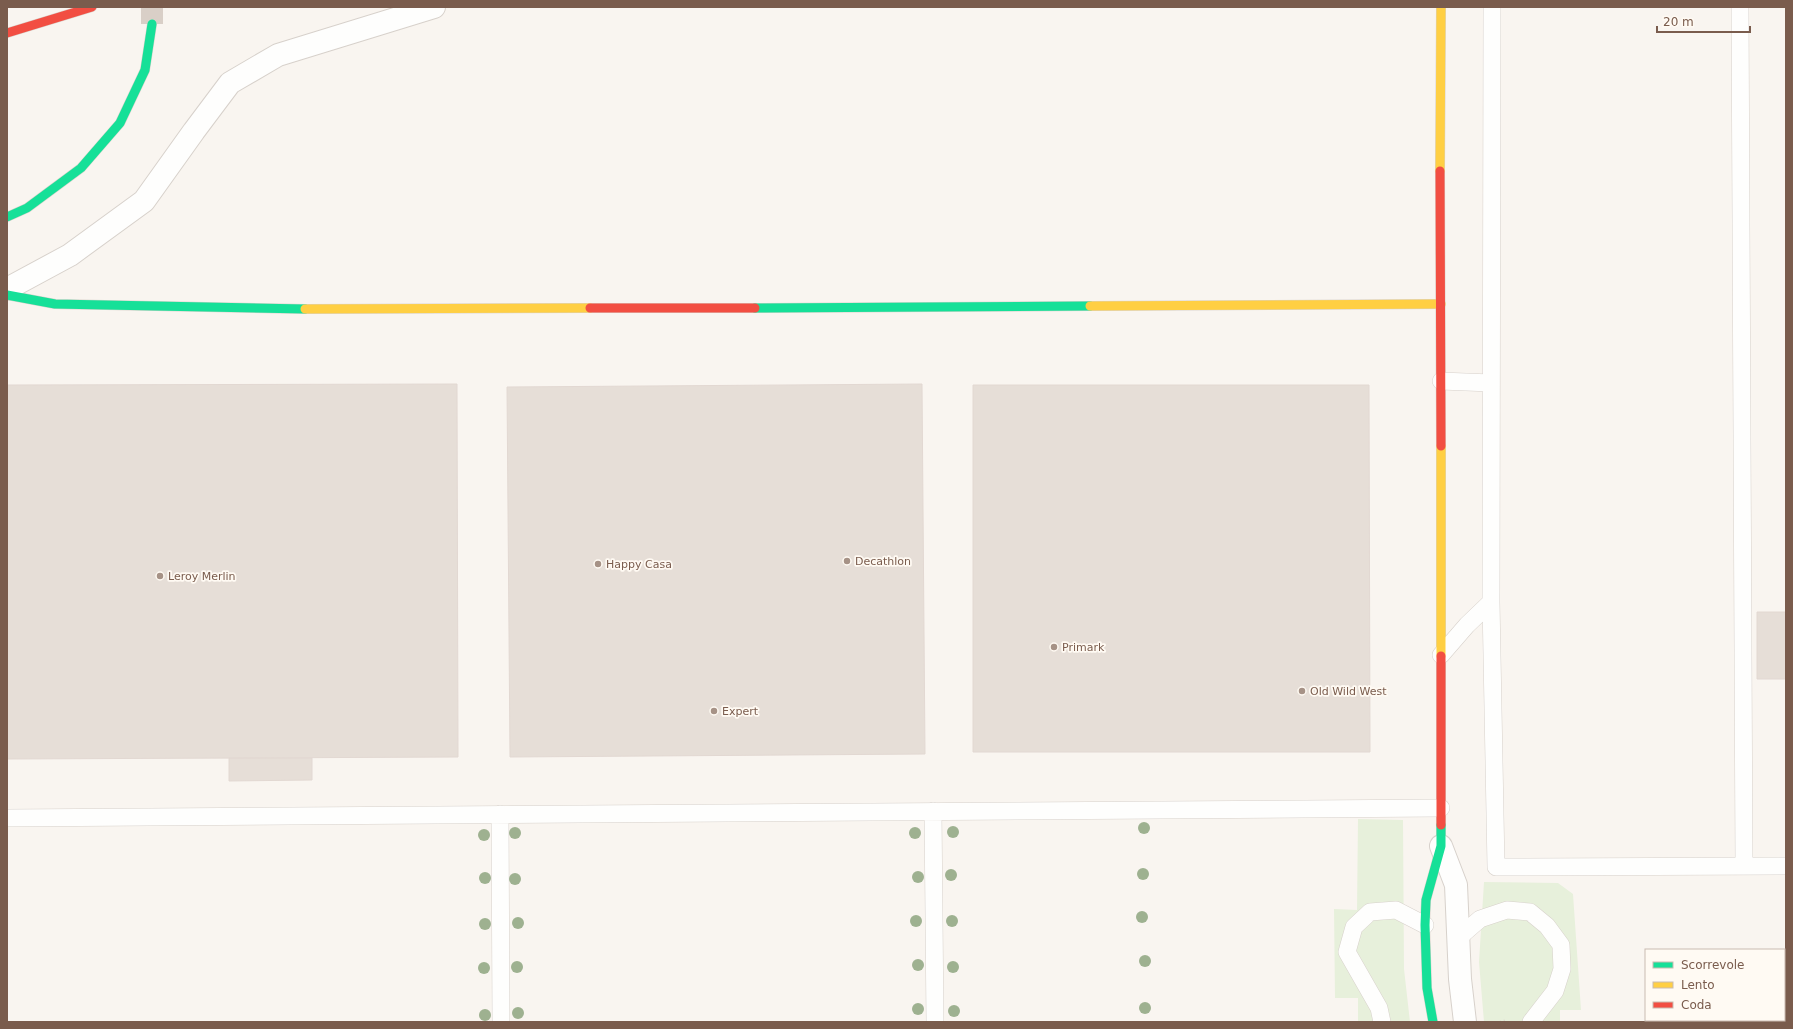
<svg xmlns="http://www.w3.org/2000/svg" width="1793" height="1029" font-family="'DejaVu Sans',sans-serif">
  <rect width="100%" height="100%" fill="#f9f5f0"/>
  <!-- green -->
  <path fill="#e7f0db" d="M 1358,819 L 1403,820 L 1404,969 L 1410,1022 L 1358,1022 L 1358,998 L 1335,998 L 1334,909 L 1357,910 Z
    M 1484,882 L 1558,883 L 1573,894 L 1581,1010 L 1560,1010 L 1560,1022 L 1484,1022 L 1479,962 Z"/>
  <!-- building -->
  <path fill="#e6ded7" stroke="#e2d8d2" d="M 457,384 L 458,757 L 7,759 L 7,385 Z
    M 922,384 L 925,754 L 510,757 L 507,387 Z
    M 973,385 L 1369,385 L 1370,752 L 973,752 Z
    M 1757,612 L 1786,612 L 1786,679 L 1757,679 Z
    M 229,758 L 312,758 L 312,780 L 229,781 Z"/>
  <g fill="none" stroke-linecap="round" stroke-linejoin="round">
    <!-- highway-tunnel -->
    <path stroke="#d9cfc7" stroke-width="22" stroke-dasharray="22 11" stroke-linecap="butt" d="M 152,7 L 152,24"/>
    <!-- lane casing -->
    <g stroke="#d7d1cb" stroke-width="18">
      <path id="lane" d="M 1492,7 L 1491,602 L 1496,867 L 1786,866
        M 1740,7 L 1744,866
        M 1441,381 L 1491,383
        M 1441,655 L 1467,625 L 1491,602
        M 933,811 L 935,1022
        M 500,814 L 501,1022
        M 7,818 L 1441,808
        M 1457,939 L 1480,919 L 1507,910 L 1530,912 L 1547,926 L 1561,945 L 1562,969 L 1555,991 L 1531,1022
        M 1382,1022 L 1379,1008 L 1347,952 L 1354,927 L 1370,912 L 1396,910 L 1425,925"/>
    </g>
    <!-- street casing -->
    <g stroke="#d7d1cb" stroke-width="24">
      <path id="street" d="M 7,289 L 70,255 L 144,201 L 194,131 L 230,83 L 278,55 L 434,7
        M 1441,846 L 1456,885 L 1460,979 L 1465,1022"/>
    </g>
    <!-- fast casing -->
    <g stroke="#d9d2cb" stroke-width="10">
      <path id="fast" d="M 7,217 L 27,208 L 81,168 L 120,123 L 145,70 L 152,24
        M 7,295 L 55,304 L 305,309
        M 755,308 L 1090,306
        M 1433,1022 L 1427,988 L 1425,925 L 1426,900 L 1441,846 L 1441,825"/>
    </g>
    <!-- slow casing -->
    <g stroke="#d9d2cb" stroke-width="10">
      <path id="slow" d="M 1440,171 L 1441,7
        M 1090,306 L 1441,304
        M 305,309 L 590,308
        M 1441,446 L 1441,656"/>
    </g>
    <!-- jam casing -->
    <g stroke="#d9d2cb" stroke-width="10">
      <path id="jam" d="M 7,33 L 92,7
        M 1440,171 L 1441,446
        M 590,308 L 755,308
        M 1441,656 L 1441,825"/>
    </g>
    <!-- path -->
    <path stroke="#dcd5d0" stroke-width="2.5" stroke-dasharray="1 3" stroke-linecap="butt" d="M 1500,1022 L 1507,1020"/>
    <!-- lane -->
    <use href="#lane" stroke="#fefefd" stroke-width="17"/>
    <!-- street -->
    <use href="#street" stroke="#fefefd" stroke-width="22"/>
    <!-- fast -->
    <use href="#fast" stroke="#16e098" stroke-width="9"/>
    <!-- slow -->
    <use href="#slow" stroke="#ffcf43" stroke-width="9"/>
    <!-- jam -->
    <use href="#jam" stroke="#f24e42" stroke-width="9"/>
  </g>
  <!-- trees -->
  <g fill="#9eb190">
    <circle cx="1144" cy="828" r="6"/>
    <circle cx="953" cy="832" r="6"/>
    <circle cx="515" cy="833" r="6"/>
    <circle cx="915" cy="833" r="6"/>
    <circle cx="484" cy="835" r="6"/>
    <circle cx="1143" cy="874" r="6"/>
    <circle cx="951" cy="875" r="6"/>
    <circle cx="918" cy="877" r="6"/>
    <circle cx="485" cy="878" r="6"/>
    <circle cx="515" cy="879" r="6"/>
    <circle cx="1142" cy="917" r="6"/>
    <circle cx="916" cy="921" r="6"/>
    <circle cx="952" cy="921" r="6"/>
    <circle cx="518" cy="923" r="6"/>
    <circle cx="485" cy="924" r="6"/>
    <circle cx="1145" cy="961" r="6"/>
    <circle cx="918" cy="965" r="6"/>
    <circle cx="517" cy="967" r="6"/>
    <circle cx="953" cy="967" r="6"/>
    <circle cx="484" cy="968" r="6"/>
    <circle cx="1145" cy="1008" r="6"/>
    <circle cx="918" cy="1009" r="6"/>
    <circle cx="954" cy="1011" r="6"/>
    <circle cx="518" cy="1013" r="6"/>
    <circle cx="485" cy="1015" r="6"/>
  </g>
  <!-- markers -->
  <g fill="#a69286" stroke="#fffaf3" stroke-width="1.5">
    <circle cx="847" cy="561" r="4"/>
    <circle cx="598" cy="564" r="4"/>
    <circle cx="160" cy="576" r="4"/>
    <circle cx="1054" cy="647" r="4"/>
    <circle cx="1302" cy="691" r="4"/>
    <circle cx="714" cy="711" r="4"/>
  </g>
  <g text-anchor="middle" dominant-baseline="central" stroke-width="3.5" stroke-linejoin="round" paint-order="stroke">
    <!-- poi labels -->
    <g font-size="11" fill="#7a5c4d" stroke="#fffaf3" text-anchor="start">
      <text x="855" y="561">Decathlon</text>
      <text x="606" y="564">Happy Casa</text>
      <text x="168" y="576">Leroy Merlin</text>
      <text x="1062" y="647">Primark</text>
      <text x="1310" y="691">Old Wild West</text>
      <text x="722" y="711">Expert</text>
    </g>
  </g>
  <!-- border -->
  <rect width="1793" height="1029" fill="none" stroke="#7a5c4d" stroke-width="16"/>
  <!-- legend -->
  <rect x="1645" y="949" width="140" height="72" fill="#fffaf3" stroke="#cabbb1"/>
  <rect x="1653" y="962" width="20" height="6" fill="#16e098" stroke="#cabbb1"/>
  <text x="1681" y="969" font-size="12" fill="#7a5c4d">Scorrevole</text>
  <rect x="1653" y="982" width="20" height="6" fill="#ffcf43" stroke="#cabbb1"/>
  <text x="1681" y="989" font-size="12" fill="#7a5c4d">Lento</text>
  <rect x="1653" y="1002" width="20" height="6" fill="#f24e42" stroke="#cabbb1"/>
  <text x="1681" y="1009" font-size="12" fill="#7a5c4d">Coda</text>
  <!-- scale -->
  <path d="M1657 26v6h93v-6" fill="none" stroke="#7a5c4d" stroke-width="2"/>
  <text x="1663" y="26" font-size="12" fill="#7a5c4d" stroke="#fffaf3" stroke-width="3" paint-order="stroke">20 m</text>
</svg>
